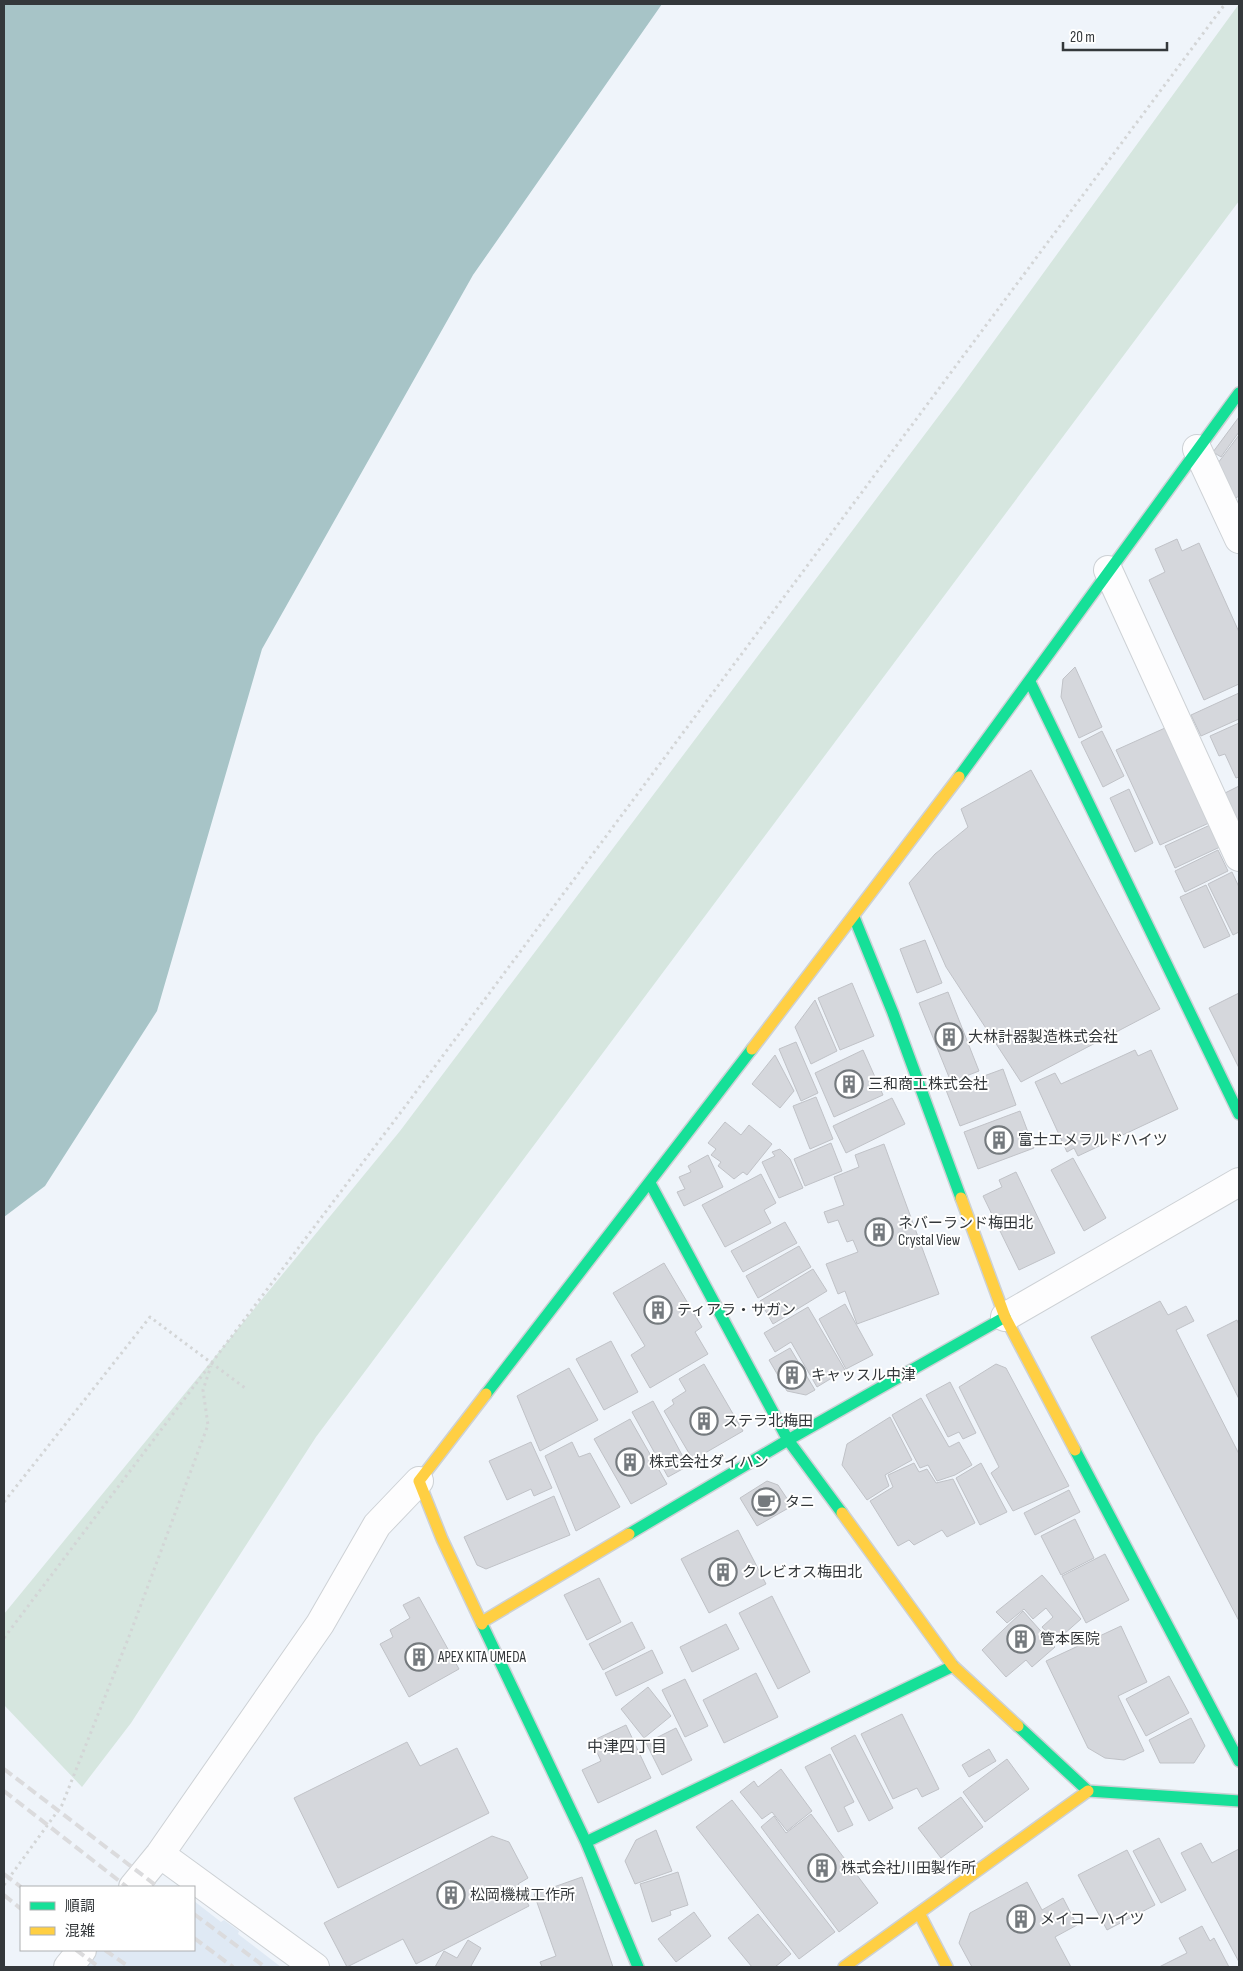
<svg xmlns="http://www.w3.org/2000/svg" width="1243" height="1971" font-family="'Sofia Sans Condensed','Noto Sans JP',sans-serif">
  <rect width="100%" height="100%" fill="#eff4fa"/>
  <!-- built -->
  <path fill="#dfe9f4" d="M 194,1901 L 221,1922 L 224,1920 L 239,1931 L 238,1934 L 281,1967 L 76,1967 L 91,1950 L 194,1950 Z"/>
  <!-- green -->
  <path fill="#d6e6df" d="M 1239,4 L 1239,201 L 316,1437 L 131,1723 L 82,1787 L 4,1705 L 4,1614 L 400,1131 L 959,389 Z"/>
  <!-- water -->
  <path fill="#a7c4c7" d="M 4,4 L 662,4 L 473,275 L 262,649 L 157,1011 L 45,1186 L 4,1217 Z"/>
  <!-- building -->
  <path fill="#d5d7dc" stroke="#c0c2c7" d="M 1239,417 L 1239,432 L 1221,457 L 1213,452 Z
    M 1239,435 L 1239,496 L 1234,499 L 1218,463 Z
    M 1177,539 L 1182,551 L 1199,543 L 1239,632 L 1239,684 L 1204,700 L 1149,580 L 1165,572 L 1155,549 Z
    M 1075,667 L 1102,727 L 1079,738 L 1061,697 L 1063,679 Z
    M 1239,693 L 1239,719 L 1201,736 L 1191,715 Z
    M 1239,723 L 1239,777 L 1236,778 L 1225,754 L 1219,756 L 1210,736 Z
    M 1165,728 L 1209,823 L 1160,845 L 1116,750 Z
    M 1102,731 L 1124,776 L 1103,787 L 1081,742 Z
    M 1031,770 L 1160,1009 L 1021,1082 L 946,967 L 909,883 L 935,854 L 968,827 L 961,809 Z
    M 1239,786 L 1239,832 L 1221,795 Z
    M 1129,789 L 1153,843 L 1135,852 L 1110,798 Z
    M 1210,825 L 1220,847 L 1175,868 L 1165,846 Z
    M 1218,850 L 1228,871 L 1185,892 L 1175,871 Z
    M 1232,872 L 1239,887 L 1239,932 L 1233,935 L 1208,884 Z
    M 1206,885 L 1230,936 L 1204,948 L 1180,897 Z
    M 925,940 L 942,983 L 917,993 L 900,949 Z
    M 852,983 L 874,1036 L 840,1050 L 818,998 Z
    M 948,992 L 979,1071 L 951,1082 L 919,1003 Z
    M 1239,993 L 1239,1068 L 1209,1008 Z
    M 815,1000 L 837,1051 L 811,1064 L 795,1027 Z
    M 796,1042 L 818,1093 L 801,1101 L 779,1049 Z
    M 863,1050 L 883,1095 L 834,1117 L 815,1073 Z
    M 1135,1050 L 1138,1056 L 1151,1050 L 1178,1109 L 1078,1156 L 1074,1148 L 1067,1152 L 1035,1082 L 1055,1073 L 1061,1084 Z
    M 775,1055 L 794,1091 L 780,1108 L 752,1084 Z
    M 1003,1069 L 1016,1105 L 960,1126 L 946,1090 Z
    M 816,1097 L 833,1139 L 810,1149 L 793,1106 Z
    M 892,1098 L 905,1124 L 846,1153 L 833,1126 Z
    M 1020,1111 L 1034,1148 L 978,1169 L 964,1132 Z
    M 725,1122 L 741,1135 L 749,1125 L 772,1144 L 747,1175 L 743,1172 L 734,1179 L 718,1166 L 721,1162 L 711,1155 L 716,1149 L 708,1143 Z
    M 831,1143 L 842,1171 L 805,1186 L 794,1159 Z
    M 884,1144 L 939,1294 L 857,1324 L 845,1291 L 838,1294 L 826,1264 L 858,1252 L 853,1240 L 847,1242 L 838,1220 L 828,1223 L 824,1212 L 844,1205 L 834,1177 L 859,1167 L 855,1155 Z
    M 780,1149 L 790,1159 L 803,1188 L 779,1198 L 762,1162 L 775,1156 L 772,1152 Z
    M 708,1155 L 723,1187 L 684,1206 L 677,1192 L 685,1189 L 679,1177 L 691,1172 L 688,1166 Z
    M 1073,1158 L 1106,1218 L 1084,1231 L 1051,1170 Z
    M 1016,1172 L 1055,1253 L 1019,1270 L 983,1196 L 1002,1187 L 999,1180 Z
    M 761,1174 L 776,1203 L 764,1210 L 771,1223 L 725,1247 L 702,1205 Z
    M 785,1222 L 797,1243 L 743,1272 L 731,1251 Z
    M 799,1246 L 811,1267 L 758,1298 L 746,1276 Z
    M 664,1263 L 702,1327 L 695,1332 L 708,1354 L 650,1388 L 631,1355 L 645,1346 L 613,1293 Z
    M 813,1269 L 827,1291 L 773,1324 L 760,1301 Z
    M 1160,1301 L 1168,1315 L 1186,1306 L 1194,1321 L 1176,1330 L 1239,1454 L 1239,1621 L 1091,1337 Z
    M 845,1304 L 873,1355 L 846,1369 L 819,1319 Z
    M 808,1307 L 845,1370 L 817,1387 L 791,1342 L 775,1352 L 764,1333 Z
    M 1237,1320 L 1239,1325 L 1239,1399 L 1207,1335 Z
    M 611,1341 L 638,1392 L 604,1410 L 576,1359 Z
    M 790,1348 L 815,1390 L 806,1395 L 787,1391 L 769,1360 Z
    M 704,1364 L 743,1431 L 693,1460 L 664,1411 L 674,1404 L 672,1400 L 686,1391 L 679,1379 Z
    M 996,1364 L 1006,1368 L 1069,1486 L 1013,1511 L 991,1473 L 999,1467 L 959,1387 Z
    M 569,1368 L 598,1420 L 540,1451 L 517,1396 Z
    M 950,1382 L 976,1433 L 963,1439 L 959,1432 L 948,1437 L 926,1395 Z
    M 921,1398 L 949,1447 L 959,1442 L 972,1465 L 955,1475 L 937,1481 L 928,1465 L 920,1468 L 892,1415 Z
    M 653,1401 L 688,1466 L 668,1477 L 632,1412 Z
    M 890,1417 L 912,1460 L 885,1475 L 889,1486 L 867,1500 L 842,1465 L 847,1444 Z
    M 630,1419 L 667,1484 L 631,1504 L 594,1439 Z
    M 531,1442 L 552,1488 L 534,1496 L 531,1489 L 507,1500 L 489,1461 Z
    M 572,1442 L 579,1457 L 590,1453 L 620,1507 L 576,1531 L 545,1456 Z
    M 914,1463 L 919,1472 L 927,1469 L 936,1483 L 953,1479 L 975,1523 L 947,1537 L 942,1530 L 914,1545 L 909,1540 L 898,1546 L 870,1501 L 893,1487 L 888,1475 Z
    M 981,1463 L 1007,1512 L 980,1525 L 956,1478 Z
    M 767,1481 L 778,1485 L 792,1506 L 757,1526 L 740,1498 Z
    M 1069,1490 L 1080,1512 L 1035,1535 L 1024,1513 Z
    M 554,1496 L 570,1535 L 486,1569 L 477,1565 L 464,1537 Z
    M 1075,1519 L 1094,1558 L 1061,1575 L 1041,1536 Z
    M 738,1530 L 766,1584 L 709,1613 L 681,1559 Z
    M 1105,1554 L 1129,1600 L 1086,1623 L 1062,1576 Z
    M 1042,1575 L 1081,1619 L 1055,1642 L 1042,1627 L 1053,1617 L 1046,1608 L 1033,1619 L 1024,1609 L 1007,1623 L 996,1612 Z
    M 599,1578 L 621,1622 L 587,1640 L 564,1595 Z
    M 772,1596 L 810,1672 L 778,1689 L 739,1613 Z
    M 419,1597 L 459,1669 L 409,1697 L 380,1644 L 393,1637 L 390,1630 L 410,1618 L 403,1605 Z
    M 1023,1611 L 1055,1647 L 1032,1667 L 1026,1660 L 1006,1677 L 982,1650 Z
    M 632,1622 L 645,1648 L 603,1670 L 589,1644 Z
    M 726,1624 L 739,1649 L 692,1672 L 680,1647 Z
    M 1121,1626 L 1147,1682 L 1118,1696 L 1144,1751 L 1124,1760 L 1105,1758 L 1088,1748 L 1046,1661 Z
    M 652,1650 L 663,1673 L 616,1696 L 605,1673 Z
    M 756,1673 L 778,1717 L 724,1743 L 703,1700 Z
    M 1169,1676 L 1189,1713 L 1146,1736 L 1126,1699 Z
    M 685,1679 L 708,1726 L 685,1737 L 662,1690 Z
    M 648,1687 L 671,1716 L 644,1738 L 621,1709 Z
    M 902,1714 L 939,1789 L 922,1797 L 917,1788 L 893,1799 L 861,1734 Z
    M 1191,1718 L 1205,1746 L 1194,1763 L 1160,1763 L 1149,1740 Z
    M 626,1725 L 651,1778 L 598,1803 L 582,1770 L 601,1761 L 592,1741 Z
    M 676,1728 L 692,1760 L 662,1775 L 646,1743 Z
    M 855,1735 L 893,1808 L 869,1821 L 831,1748 Z
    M 407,1742 L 420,1766 L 457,1748 L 489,1813 L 338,1888 L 294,1798 Z
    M 989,1749 L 996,1761 L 969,1777 L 962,1765 Z
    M 830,1754 L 854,1802 L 844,1807 L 853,1825 L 838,1832 L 805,1767 Z
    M 1007,1759 L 1029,1789 L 985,1822 L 963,1792 Z
    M 781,1769 L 812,1811 L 787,1831 L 772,1812 L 762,1819 L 740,1792 L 754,1781 L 758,1787 Z
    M 961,1797 L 983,1827 L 941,1858 L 918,1828 Z
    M 732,1800 L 835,1932 L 799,1959 L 696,1827 Z
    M 811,1814 L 878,1903 L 839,1932 L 761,1827 L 774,1816 L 786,1833 Z
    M 656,1830 L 672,1871 L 635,1884 L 625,1861 L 636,1840 Z
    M 492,1836 L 509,1842 L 528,1878 L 518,1884 L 529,1906 L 416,1964 L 403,1939 L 347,1967 L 324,1923 Z
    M 1159,1838 L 1186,1890 L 1161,1903 L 1133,1851 Z
    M 1201,1843 L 1212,1863 L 1239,1849 L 1239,1962 L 1181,1853 Z
    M 1127,1850 L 1155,1905 L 1107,1930 L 1078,1875 Z
    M 678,1872 L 688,1905 L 670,1911 L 671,1915 L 652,1922 L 640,1884 Z
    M 582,1877 L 613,1967 L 542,1967 L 540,1962 L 556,1956 L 534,1894 Z
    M 1027,1882 L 1042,1910 L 1063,1898 L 1077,1925 L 1055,1937 L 1071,1967 L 972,1967 L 959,1943 L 970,1913 Z
    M 694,1912 L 711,1936 L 676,1962 L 658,1939 Z
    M 758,1914 L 791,1954 L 775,1967 L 752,1967 L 728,1938 Z
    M 1202,1926 L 1210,1941 L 1214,1938 L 1229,1967 L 1159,1967 L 1187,1953 L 1179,1938 Z
    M 468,1940 L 481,1948 L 471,1966 L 473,1967 L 435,1967 L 444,1951 L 457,1958 Z"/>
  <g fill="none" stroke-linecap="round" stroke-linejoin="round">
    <!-- street casing -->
    <g stroke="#cdd1d5" stroke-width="30">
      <path id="street" d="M 1197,449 L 1239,539
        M 1108,570 L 1239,857
        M 1005,1317 L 1239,1182
        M 160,1854 L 315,1967
        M 133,1887 L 160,1854 L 320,1624 L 377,1525 L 419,1481
        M 68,1967 L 82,1950"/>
    </g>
    <!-- fast casing -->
    <g stroke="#cdd1d5" stroke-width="14">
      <path id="fast" d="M 1030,682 L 1239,1114
        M 959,777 L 1239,393
        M 854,917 L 893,1013 L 961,1198
        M 650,1183 L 788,1440 L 842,1513
        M 486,1394 L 752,1049
        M 1075,1450 L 1239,1761
        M 629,1534 L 788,1440 L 1005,1317
        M 482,1624 L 586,1842 L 638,1967
        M 1018,1726 L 1088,1791 L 1239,1801
        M 586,1842 L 953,1666"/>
    </g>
    <!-- slow casing -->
    <g stroke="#cdd1d5" stroke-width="14">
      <path id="slow" d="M 752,1049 L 959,777
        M 961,1198 L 1005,1317 L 1075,1450
        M 842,1513 L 953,1666 L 1018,1726
        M 482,1622 L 629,1534
        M 482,1624 L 442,1539 L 419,1481 L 486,1394
        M 919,1913 L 947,1967
        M 844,1967 L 1088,1791"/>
    </g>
    <!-- path -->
    <path stroke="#d3d5d6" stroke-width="3" stroke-dasharray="2.5 4" stroke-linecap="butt" d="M 4,1502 L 150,1317 L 245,1388
      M 4,1638 L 404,1108 L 1225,4
      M 4,1885 L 62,1805 L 130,1634 L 208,1425 L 203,1390 L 211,1366"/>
    <!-- street -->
    <use href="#street" stroke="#fdfdfe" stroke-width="28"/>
    <!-- fast -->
    <use href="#fast" stroke="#16e098" stroke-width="11"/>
    <!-- slow -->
    <use href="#slow" stroke="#ffcf43" stroke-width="11"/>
    <!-- rail -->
    <path stroke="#dbdbdd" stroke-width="4" stroke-dasharray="10 5" stroke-linecap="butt" d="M 4,1769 L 158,1887
      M 4,1791 L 127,1887
      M 4,1874 L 21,1887
      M 4,1895 L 21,1909
      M 194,1914 L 265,1967
      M 194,1938 L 233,1967
      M 76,1950 L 99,1967
      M 105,1950 L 129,1967"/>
  </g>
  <!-- icons -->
  <defs>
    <g id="building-ring" transform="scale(1.4375)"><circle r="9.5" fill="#fff" stroke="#757a7e" stroke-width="1.5"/><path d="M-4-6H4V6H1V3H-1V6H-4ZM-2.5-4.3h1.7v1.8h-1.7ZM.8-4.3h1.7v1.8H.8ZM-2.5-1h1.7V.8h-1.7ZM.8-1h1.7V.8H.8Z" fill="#757a7e"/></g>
    <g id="cafe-ring" transform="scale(1.4375)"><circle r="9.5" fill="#fff" stroke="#757a7e" stroke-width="1.5"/><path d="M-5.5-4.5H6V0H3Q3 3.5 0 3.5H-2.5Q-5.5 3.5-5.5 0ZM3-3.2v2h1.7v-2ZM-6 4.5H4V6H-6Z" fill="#757a7e"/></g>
  </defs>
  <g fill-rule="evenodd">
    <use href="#building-ring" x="949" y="1037"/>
    <use href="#building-ring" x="849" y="1084"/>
    <use href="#building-ring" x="999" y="1140"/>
    <use href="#building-ring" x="879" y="1232"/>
    <use href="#building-ring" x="658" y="1310"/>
    <use href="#building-ring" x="792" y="1375"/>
    <use href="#building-ring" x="704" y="1421"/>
    <use href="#building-ring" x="630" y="1462"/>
    <use href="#cafe-ring" x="766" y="1502"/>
    <use href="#building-ring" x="723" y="1572"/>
    <use href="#building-ring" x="1021" y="1639"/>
    <use href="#building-ring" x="419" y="1657"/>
    <use href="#building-ring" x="822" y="1868"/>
    <use href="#building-ring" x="451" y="1895"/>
    <use href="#building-ring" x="1021" y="1919"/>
  </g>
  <g text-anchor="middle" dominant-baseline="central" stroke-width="4" stroke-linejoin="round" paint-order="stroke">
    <!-- poi labels -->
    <g font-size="15" fill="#34383b" stroke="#fff" text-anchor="start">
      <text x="968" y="1037">大林計器製造株式会社</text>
      <text x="868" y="1084">三和商工株式会社</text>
      <text x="1018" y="1140">富士エメラルドハイツ</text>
      <text x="898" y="1223">ネバーランド梅田北<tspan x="898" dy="17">Crystal View</tspan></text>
      <text x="677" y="1310">ティアラ・サガン</text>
      <text x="811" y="1375">キャッスル中津</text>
      <text x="723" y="1421">ステラ北梅田</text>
      <text x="649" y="1462">株式会社ダイハン</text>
      <text x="785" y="1502">タニ</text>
      <text x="742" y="1572">クレビオス梅田北</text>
      <text x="1040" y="1639">管本医院</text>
      <text x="438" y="1657">APEX KITA UMEDA</text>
      <text x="841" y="1868">株式会社川田製作所</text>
      <text x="470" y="1895">松岡機械工作所</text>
      <text x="1040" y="1919">メイコーハイツ</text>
    </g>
    <!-- neighbourhood labels -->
    <g font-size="16" fill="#34383b" stroke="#fff">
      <text x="627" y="1747">中津四丁目</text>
    </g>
  </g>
  <!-- border -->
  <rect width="1243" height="1971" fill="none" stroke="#34383b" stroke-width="10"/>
  <!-- legend -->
  <rect x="20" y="1886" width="175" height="65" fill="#ffffff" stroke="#aeafb1"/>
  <rect x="30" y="1902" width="25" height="8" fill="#16e098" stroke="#aeafb1"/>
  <text x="65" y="1911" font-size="15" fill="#34383b">順調</text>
  <rect x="30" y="1927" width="25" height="8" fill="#ffcf43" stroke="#aeafb1"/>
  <text x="65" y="1936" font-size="15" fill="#34383b">混雑</text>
  <!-- scale -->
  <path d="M1063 42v8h104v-8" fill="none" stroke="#34383b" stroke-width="2.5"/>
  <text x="1070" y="42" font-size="15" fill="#34383b" stroke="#ffffff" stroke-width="4" paint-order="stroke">20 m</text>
</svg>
